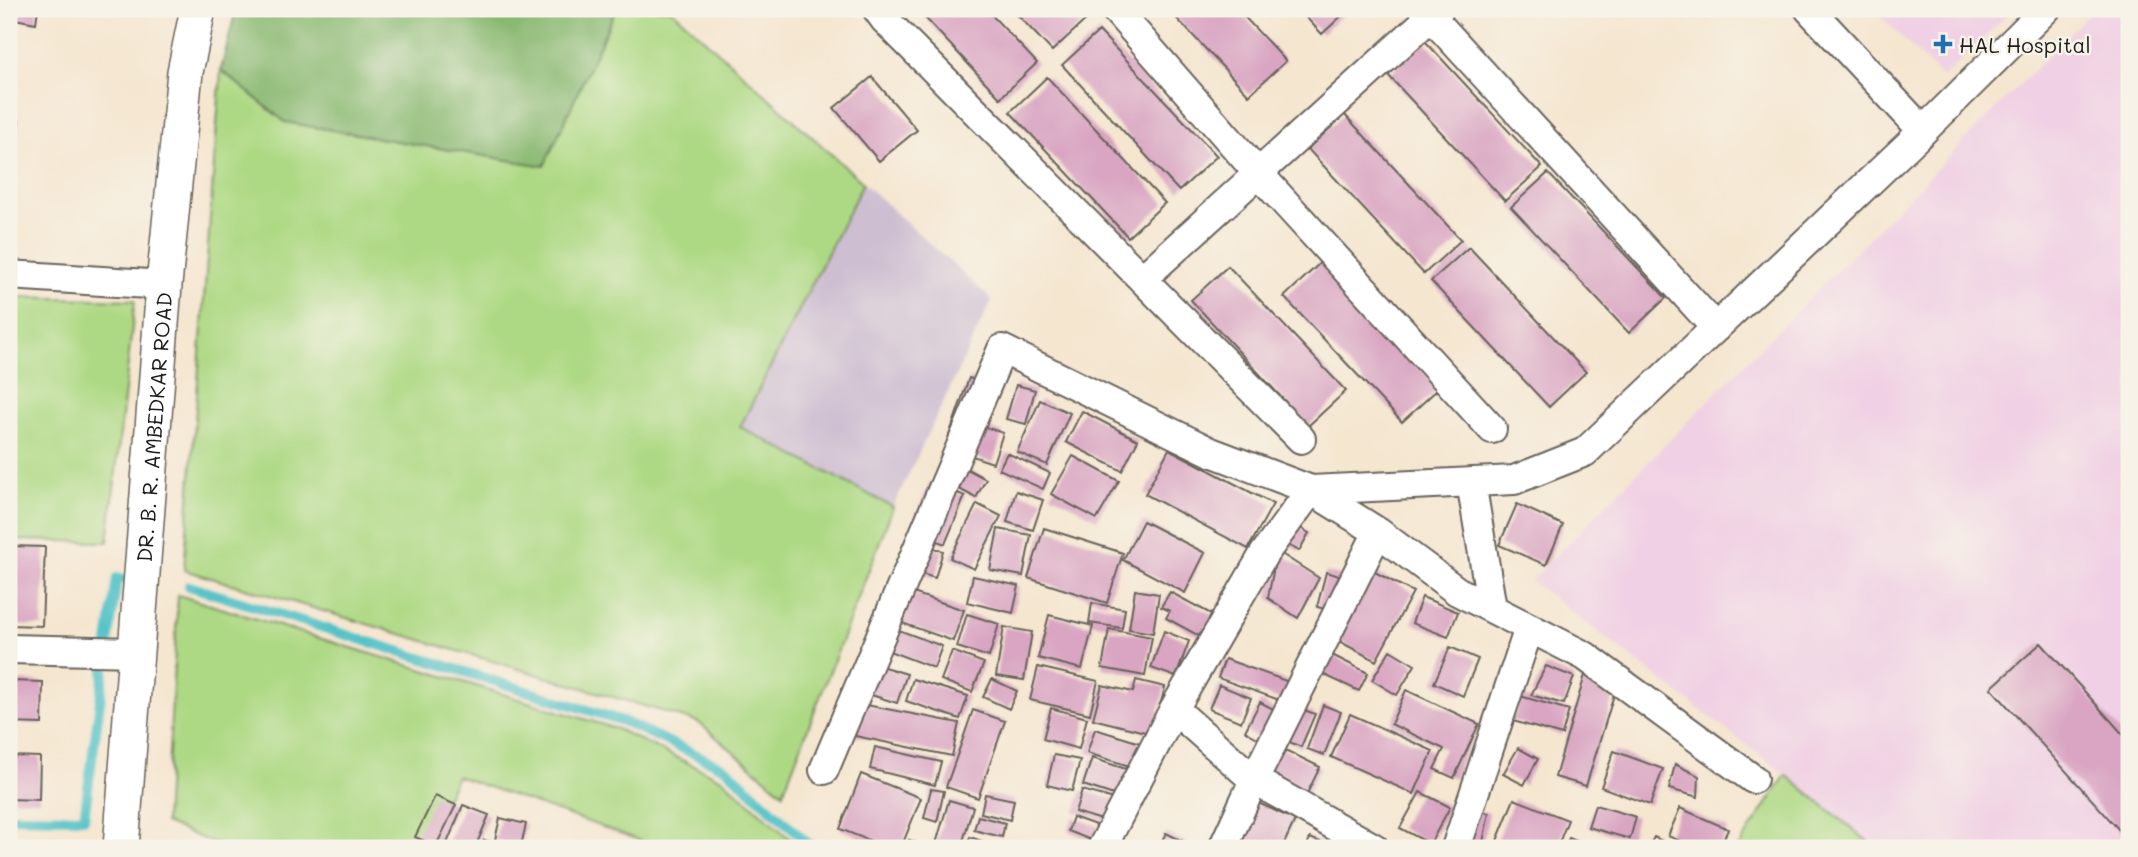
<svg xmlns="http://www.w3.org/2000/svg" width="2138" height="857" font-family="Mali,sans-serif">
  <rect width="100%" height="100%" fill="#f7f3e8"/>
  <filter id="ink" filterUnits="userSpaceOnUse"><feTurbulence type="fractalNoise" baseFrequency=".0143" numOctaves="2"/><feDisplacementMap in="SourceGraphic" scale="14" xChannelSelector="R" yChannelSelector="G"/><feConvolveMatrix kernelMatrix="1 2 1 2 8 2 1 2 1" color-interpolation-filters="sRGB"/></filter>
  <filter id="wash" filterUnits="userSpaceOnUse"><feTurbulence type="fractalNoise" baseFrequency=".00686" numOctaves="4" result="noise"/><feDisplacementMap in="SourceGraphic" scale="28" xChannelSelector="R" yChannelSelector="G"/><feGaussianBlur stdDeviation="1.57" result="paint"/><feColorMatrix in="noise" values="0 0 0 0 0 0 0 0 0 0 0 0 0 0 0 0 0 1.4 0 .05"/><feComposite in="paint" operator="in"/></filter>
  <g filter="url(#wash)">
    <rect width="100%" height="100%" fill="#f5e6d0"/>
    <!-- built -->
    <path fill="#f0d0e4" d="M 1873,9 L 2013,9 L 1943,78 Z
      M 2094,9 L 2129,9 L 2129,848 L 1876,848 L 1786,775 L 1531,581 Z"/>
    <!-- industrial -->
    <path fill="#cebed1" d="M 863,183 L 992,300 L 893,507 L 740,428 Z"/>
    <!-- green -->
    <path fill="#aed984" stroke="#657a50" stroke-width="2" d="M 616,9 L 671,9 L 863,183 L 740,427 L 893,507 L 783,793 L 698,722 L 184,570 L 221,70 L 285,122 L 544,166 Z
      M 9,297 L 135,300 L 108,542 L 9,540 Z
      M 178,595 L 617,729 L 724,780 L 800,848 L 662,848 L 457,776 L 422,848 L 225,848 L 165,823 Z
      M 1786,775 L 1876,848 L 1738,848 Z"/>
    <!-- forest -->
    <path fill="#8ab972" stroke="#536a47" stroke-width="2" d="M 236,9 L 616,9 L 544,166 L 285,122 L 221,70 Z"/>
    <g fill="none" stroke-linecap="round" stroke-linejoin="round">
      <!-- stream -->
      <path stroke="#54c2c8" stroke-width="10" d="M 189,586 L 623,721 L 727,769 L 813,848
        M 9,817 L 84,818 L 117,578 L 137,583"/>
    </g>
    <g id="blocks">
      <!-- building -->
      <path fill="#d9a5c2" d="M 9,9 L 38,9 L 36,23 L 9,18 Z
        M 917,9 L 986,9 L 1037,63 L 1000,98 Z
        M 1012,9 L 1082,9 L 1089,17 L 1052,51 Z
        M 1168,9 L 1237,9 L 1286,61 L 1249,95 Z
        M 1298,9 L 1349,9 L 1322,34 Z
        M 1099,31 L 1217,156 L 1179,191 L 1062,65 Z
        M 1425,41 L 1542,167 L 1505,201 L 1388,75 Z
        M 872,77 L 917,130 L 879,161 L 834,108 Z
        M 1047,77 L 1165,203 L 1128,237 L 1010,112 Z
        M 1344,114 L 1461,240 L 1424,274 L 1307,148 Z
        M 9,119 L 19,120 L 10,178 L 9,178 Z
        M 1548,173 L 1666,298 L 1629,333 L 1511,207 Z
        M 1469,247 L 1586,372 L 1549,407 L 1431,281 Z
        M 1321,262 L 1439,388 L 1402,422 L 1284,297 Z
        M 1228,266 L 1346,391 L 1308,426 L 1191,300 Z
        M 969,378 L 993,386 L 979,425 L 1003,433 L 993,463 L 945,447 Z
        M 1016,385 L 1035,390 L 1026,424 L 1006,419 Z
        M 1040,400 L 1070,413 L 1047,465 L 1017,452 Z
        M 1082,411 L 1138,440 L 1122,471 L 1066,442 Z
        M 1169,449 L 1273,504 L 1248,549 L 1145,494 Z
        M 1007,453 L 1050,473 L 1043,489 L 999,469 Z
        M 1073,456 L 1119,481 L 1097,519 L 1051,494 Z
        M 954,462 L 986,479 L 976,498 L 944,481 Z
        M 930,482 L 965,496 L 945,544 L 910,530 Z
        M 1016,491 L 1043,500 L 1033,530 L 1007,522 Z
        M 977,504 L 1001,516 L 974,569 L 950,558 Z
        M 1517,504 L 1563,525 L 1546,565 L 1499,545 Z
        M 1143,521 L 1205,553 L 1185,593 L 1123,560 Z
        M 1289,521 L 1309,533 L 1299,551 L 1278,540 Z
        M 1044,528 L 1123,553 L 1107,603 L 1028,578 Z
        M 998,529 L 1031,535 L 1023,576 L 990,570 Z
        M 907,539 L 943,551 L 935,578 L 898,567 Z
        M 9,546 L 45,547 L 42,626 L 9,625 Z
        M 1277,551 L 1319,578 L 1298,618 L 1268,598 Z
        M 1369,569 L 1413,592 L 1376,661 L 1333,638 Z
        M 1326,572 L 1343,577 L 1334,611 L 1317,607 Z
        M 973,576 L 1019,586 L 1013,613 L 967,602 Z
        M 895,587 L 964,610 L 953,641 L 885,617 Z
        M 1135,590 L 1159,594 L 1153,633 L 1129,629 Z
        M 1170,592 L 1213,615 L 1201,637 L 1166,618 L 1170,611 L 1161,607 Z
        M 1422,597 L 1458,612 L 1448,637 L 1412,623 Z
        M 1092,603 L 1125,609 L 1122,628 L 1089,623 Z
        M 967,614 L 999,624 L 989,657 L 957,647 Z
        M 1049,615 L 1093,626 L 1082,669 L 1038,658 Z
        M 885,625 L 942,646 L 934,668 L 876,646 Z
        M 1004,627 L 1032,632 L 1024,680 L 996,676 Z
        M 1109,629 L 1152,637 L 1145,676 L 1102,668 Z
        M 1164,631 L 1189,641 L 1176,677 L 1151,668 Z
        M 2041,643 L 2129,741 L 2129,841 L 1991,688 Z
        M 1450,647 L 1478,659 L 1463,696 L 1434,683 Z
        M 1390,650 L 1415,665 L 1397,695 L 1372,680 Z
        M 952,651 L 984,663 L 972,692 L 941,680 Z
        M 1328,653 L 1368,673 L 1359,691 L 1318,672 Z
        M 1225,659 L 1289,682 L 1282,701 L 1218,678 Z
        M 874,664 L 907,674 L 897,703 L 865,693 Z
        M 1546,666 L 1574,677 L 1564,704 L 1531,695 Z
        M 1038,667 L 1098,681 L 1090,714 L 1030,700 Z
        M 1585,675 L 1617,685 L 1586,786 L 1555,777 Z
        M 913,679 L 968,696 L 960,719 L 906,701 Z
        M 992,679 L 1017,691 L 1009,709 L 983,697 Z
        M 1136,680 L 1165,687 L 1153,734 L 1093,719 L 1102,685 L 1133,692 Z
        M 9,681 L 43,682 L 42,724 L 9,723 Z
        M 1219,685 L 1251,698 L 1241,722 L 1209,709 Z
        M 1406,690 L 1479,724 L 1454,778 L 1434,769 L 1444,749 L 1391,724 Z
        M 1520,696 L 1569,710 L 1562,735 L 1513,721 Z
        M 1260,702 L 1279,712 L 1263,741 L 1245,731 Z
        M 861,704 L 959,723 L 952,756 L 855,736 Z
        M 1323,705 L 1341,712 L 1324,755 L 1307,749 Z
        M 1294,706 L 1315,714 L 1301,747 L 1280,738 Z
        M 1051,708 L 1087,718 L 1079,749 L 1043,739 Z
        M 973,710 L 1005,721 L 978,798 L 946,787 Z
        M 1350,714 L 1433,751 L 1414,794 L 1331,757 Z
        M 1095,729 L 1140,743 L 1133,767 L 1087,753 Z
        M 875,747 L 941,762 L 935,785 L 870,769 Z
        M 1279,747 L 1320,767 L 1305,798 L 1264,778 Z
        M 1518,748 L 1538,759 L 1524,785 L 1503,774 Z
        M 1614,751 L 1663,769 L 1650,805 L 1601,787 Z
        M 1054,755 L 1080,760 L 1072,791 L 1047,785 Z
        M 9,756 L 40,757 L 39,800 L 9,799 Z
        M 1092,758 L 1132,771 L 1123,798 L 1083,785 Z
        M 1675,764 L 1699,776 L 1698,797 L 1669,789 Z
        M 861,774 L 921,798 L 901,848 L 888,848 L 840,829 Z
        M 931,789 L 944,791 L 937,822 L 924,818 Z
        M 1082,790 L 1117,800 L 1109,822 L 1075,812 Z
        M 1420,792 L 1450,807 L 1430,844 L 1400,828 Z
        M 985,794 L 1014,800 L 1010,820 L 981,813 Z
        M 435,796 L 456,805 L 436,846 L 415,837 Z
        M 1514,799 L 1568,820 L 1557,848 L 1494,848 Z
        M 949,800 L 973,807 L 961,848 L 935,847 Z
        M 1252,800 L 1295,820 L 1282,848 L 1231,848 Z
        M 463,805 L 489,815 L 475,848 L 445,848 Z
        M 1595,805 L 1636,817 L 1630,839 L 1588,827 Z
        M 1680,808 L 1728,829 L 1720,848 L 1696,848 L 1668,836 Z
        M 1476,810 L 1489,813 L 1482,847 L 1468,843 Z
        M 978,816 L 1005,823 L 1002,837 L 974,830 Z
        M 1073,817 L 1107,829 L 1101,844 L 1068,831 Z
        M 500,818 L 526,824 L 521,846 L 495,840 Z
        M 1166,833 L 1197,848 L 1158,848 Z
        M 970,837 L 996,846 L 995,848 L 966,848 Z
        M 1654,837 L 1676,848 L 1648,848 Z
        M 1310,838 L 1335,848 L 1306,848 Z
        M 1569,838 L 1594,848 L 1565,848 Z
        M 484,840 L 510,848 L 481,848 Z
        M 909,840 L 930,848 L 906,848 Z"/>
    </g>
  </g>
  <g filter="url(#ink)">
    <use href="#blocks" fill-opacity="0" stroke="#68635b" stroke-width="2"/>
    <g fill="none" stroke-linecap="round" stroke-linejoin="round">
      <!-- minor casing -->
      <g stroke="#68635b" stroke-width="32">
        <path id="minor" d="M 877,9 L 885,20 L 1301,439
          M 1115,9 L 1258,173 L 1492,429
          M 1424,9 L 1716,328
          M 1809,9 L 1923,131
          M 9,275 L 164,285
          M 1142,279 L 1439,9
          M 1471,482 L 1492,608
          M 1311,490 L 1514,480 L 1585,452 L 1923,131 L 2046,9
          M 9,649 L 136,652
          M 1174,709 L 1254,780 L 1374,848
          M 824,770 L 1002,349 L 1211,452 L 1311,490 L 1378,532 L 1457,591 L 1585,656 L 1753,779
          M 1102,848 L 1174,709 L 1264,554 L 1311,490
          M 1223,848 L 1254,780 L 1378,532
          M 1456,848 L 1529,628"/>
      </g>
      <!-- tertiary casing -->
      <g stroke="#68635b" stroke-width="38">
        <g id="tertiary">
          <path id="s1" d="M 121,848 L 164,285 L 185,72 L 198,9"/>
        </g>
      </g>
      <!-- minor -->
      <use href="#minor" stroke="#fff" stroke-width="28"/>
      <!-- tertiary -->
      <use href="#tertiary" stroke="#fff" stroke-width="35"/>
    </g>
  </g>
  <!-- markers -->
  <path fill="#1f6fb2" stroke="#f7f3e8" stroke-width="2.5" d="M1939.5 33.5h7v7h7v7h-7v7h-7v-7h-7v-7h7z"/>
  <g text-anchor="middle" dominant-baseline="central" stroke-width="5" stroke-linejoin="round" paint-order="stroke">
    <!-- poi labels -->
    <g font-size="21" fill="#1c1c1c" stroke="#f7f3e8" text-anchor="start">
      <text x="1959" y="44">HAL Hospital</text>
    </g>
    <!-- street labels -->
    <g font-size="21" fill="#1c1c1c" stroke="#f7f3e8">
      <text stroke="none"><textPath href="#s1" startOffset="422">DR. B. R. AMBEDKAR ROAD</textPath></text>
    </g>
  </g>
  <!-- margin -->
  <rect width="2138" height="857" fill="none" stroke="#f7f3e8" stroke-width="35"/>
</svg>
